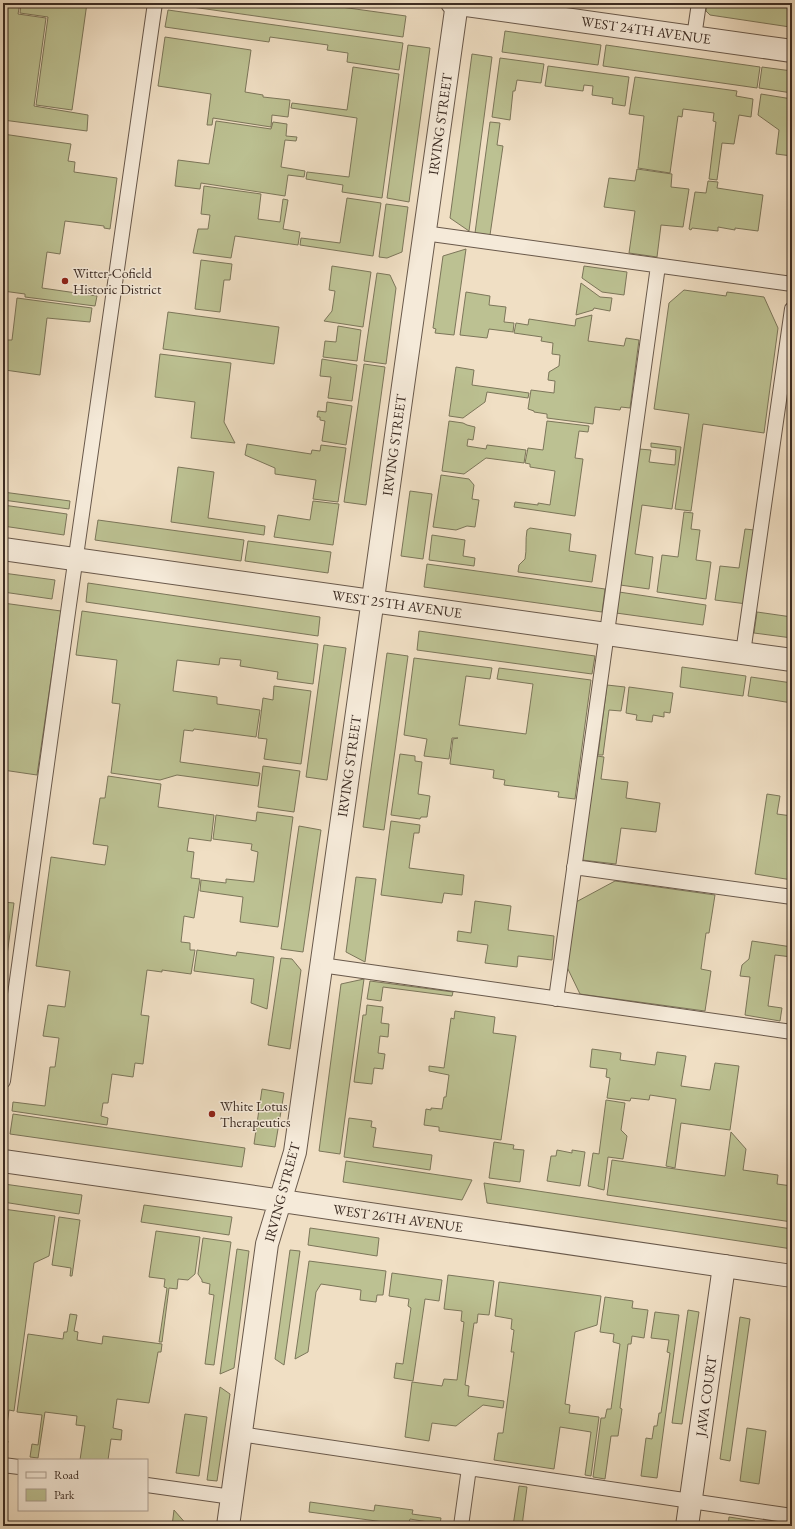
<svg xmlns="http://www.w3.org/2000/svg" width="795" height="1529" font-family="'EB Garamond',serif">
  <rect width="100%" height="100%" fill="#f0dfc4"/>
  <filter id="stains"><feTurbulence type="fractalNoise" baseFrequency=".005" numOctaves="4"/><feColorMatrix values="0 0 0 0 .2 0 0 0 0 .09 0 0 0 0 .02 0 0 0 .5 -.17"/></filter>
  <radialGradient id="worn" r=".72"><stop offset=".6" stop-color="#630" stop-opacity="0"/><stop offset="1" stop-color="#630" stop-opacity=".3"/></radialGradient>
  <!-- green -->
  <path fill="#bcc192" stroke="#7c765a" d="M 3,3 L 20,3 L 18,14 L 46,18 L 34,106 L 88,115 L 87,131 L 3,120 Z
    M 21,3 L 87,3 L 72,110 L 36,105 L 48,17 L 20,13 Z
    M 171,3 L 312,3 L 406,16 L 403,37 L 171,4 Z
    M 707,3 L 765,3 L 792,7 L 790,27 L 710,15 L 706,11 Z
    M 168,10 L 403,43 L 399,70 L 347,62 L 348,53 L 327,50 L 328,45 L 270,37 L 269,42 L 165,27 Z
    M 505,31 L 601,45 L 598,65 L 502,52 Z
    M 165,37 L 251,50 L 245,92 L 263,95 L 263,97 L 290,100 L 288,117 L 272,115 L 271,127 L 213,118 L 212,125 L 207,125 L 211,94 L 158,86 Z
    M 408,45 L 430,48 L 409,202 L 387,198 Z
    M 606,45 L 760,67 L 757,88 L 603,66 Z
    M 472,54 L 492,57 L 469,231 L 450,218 Z
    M 500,58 L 544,64 L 541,83 L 517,80 L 515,91 L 513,91 L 510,120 L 492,117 Z
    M 548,66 L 629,77 L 625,106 L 612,104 L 613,98 L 592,95 L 593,86 L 584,85 L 583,91 L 545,86 Z
    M 353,67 L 399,74 L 382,198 L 342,192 L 343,185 L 306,179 L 307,172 L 349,177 L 357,118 L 291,108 L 292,103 L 347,110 Z
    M 762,67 L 792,71 L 792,93 L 759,88 Z
    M 635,77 L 737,91 L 736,96 L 753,99 L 751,117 L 739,115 L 734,144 L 722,143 L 717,180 L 709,179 L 716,122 L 713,121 L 714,113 L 683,109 L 682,117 L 678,116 L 670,173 L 638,168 L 644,116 L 629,114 Z
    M 761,94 L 792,99 L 792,156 L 776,154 L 779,130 L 758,115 Z
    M 216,121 L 271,129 L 273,122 L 287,124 L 286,136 L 297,137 L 296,141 L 285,140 L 281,167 L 305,171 L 304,177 L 288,175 L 285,196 L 201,183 L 200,189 L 175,186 L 178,160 L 209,164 Z
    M 490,122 L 500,123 L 497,145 L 503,146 L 490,235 L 475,233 Z
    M 3,134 L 71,144 L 68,161 L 75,162 L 74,172 L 117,178 L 110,229 L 104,228 L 104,226 L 65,221 L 60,254 L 47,252 L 42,288 L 97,296 L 95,306 L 25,297 L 25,294 L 3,291 Z
    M 637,169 L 672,174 L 671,187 L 689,189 L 683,227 L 661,225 L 657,257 L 629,253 L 635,211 L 604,207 L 609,178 L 635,181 Z
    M 708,181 L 718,182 L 717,188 L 763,195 L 758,231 L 735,228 L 735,230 L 718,227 L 718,231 L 692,228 L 691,230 L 689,229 L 695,192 L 706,193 Z
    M 204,186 L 261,194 L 258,219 L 280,222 L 283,199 L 288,200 L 283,229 L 300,232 L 298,245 L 235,236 L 231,258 L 193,253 L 198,229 L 208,229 L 210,215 L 201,214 Z
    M 347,198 L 381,203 L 373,256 L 300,245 L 301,238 L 340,243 Z
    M 386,204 L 408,207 L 402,252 L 387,258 L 379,257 Z
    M 466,249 L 454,335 L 435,333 L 436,329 L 433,328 L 443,256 Z
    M 201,260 L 232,264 L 230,280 L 224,280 L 220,312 L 195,309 Z
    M 332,266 L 371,272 L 363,327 L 324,321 L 332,311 L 335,291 L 329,290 Z
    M 584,266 L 627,272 L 624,295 L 602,292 L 582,278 Z
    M 377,273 L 390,275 L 396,288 L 386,364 L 364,361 Z
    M 581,283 L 600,297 L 612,298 L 610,311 L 594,308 L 593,310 L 576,315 Z
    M 684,290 L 726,296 L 727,292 L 764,297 L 778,328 L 764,433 L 703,424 L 691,511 L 675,509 L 689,414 L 654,409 L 669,303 Z
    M 466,292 L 490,296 L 489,305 L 506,307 L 504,322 L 514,323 L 513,332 L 489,329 L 487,338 L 460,335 Z
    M 17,298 L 92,308 L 90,322 L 47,318 L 40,375 L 5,370 L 3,387 L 3,340 L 12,340 Z
    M 168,312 L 279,327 L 274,364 L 163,349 Z
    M 592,315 L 588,341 L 624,346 L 626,338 L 639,340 L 630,408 L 621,407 L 620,410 L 595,407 L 593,424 L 547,418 L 547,414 L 534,412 L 534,411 L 528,409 L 531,390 L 554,393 L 555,381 L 548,380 L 549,372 L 559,366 L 560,355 L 552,354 L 553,343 L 541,341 L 542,337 L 514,333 L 516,323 L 528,325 L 529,319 L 575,326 L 576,319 Z
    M 338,326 L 361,330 L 357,361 L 323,357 L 325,341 L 336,342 Z
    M 160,354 L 231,363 L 224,422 L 235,443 L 191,438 L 195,402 L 155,397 Z
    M 322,359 L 357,365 L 352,401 L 328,398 L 331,377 L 320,376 Z
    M 364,364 L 385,367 L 366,505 L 344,502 Z
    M 456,367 L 474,370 L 472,385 L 529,393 L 528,398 L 487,392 L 485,402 L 463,418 L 449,416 Z
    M 327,402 L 352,406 L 346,445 L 322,441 L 325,421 L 320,420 L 320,417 L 317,417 L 318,411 L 326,412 Z
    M 449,421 L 463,423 L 467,425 L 475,427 L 473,440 L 468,439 L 467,446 L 486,449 L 487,445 L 526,450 L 524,463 L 486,458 L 464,474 L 442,471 Z
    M 547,421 L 589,426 L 588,432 L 579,431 L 575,458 L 583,459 L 575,516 L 514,507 L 515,502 L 538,505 L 538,503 L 550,505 L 555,471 L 530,467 L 530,464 L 525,463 L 528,448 L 543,450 Z
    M 651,443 L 681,447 L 672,509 L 642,505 L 635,554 L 653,557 L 649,589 L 620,585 L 639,449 L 651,450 L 649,462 L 675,465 L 676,450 L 651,447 Z
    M 247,444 L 311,454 L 312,450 L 320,451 L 321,445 L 346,448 L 338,502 L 313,499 L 316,480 L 275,474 L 275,468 L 245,455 Z
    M 178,467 L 214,472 L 208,518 L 265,526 L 264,535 L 171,522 Z
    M 441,475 L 469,479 L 474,485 L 472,499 L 479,500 L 475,527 L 467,526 L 456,530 L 433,527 Z
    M 410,491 L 432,494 L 423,559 L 401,556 Z
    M 3,492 L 70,501 L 69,509 L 3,500 Z
    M 313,501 L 339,504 L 333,545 L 274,537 L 278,515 L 310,520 Z
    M 3,505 L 67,514 L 64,535 L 3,526 Z
    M 684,512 L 693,513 L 691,529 L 700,530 L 696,560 L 711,562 L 706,599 L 657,592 L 662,555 L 678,557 Z
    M 98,520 L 244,540 L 241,561 L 95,540 Z
    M 530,528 L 571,534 L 569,551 L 596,555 L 592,582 L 518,572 L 519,565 L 525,559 C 527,549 525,541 527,530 Z
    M 745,529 L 754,530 L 747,604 L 715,600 L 720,566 L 739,568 Z
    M 432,535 L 465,540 L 463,556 L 475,558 L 474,566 L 429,560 Z
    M 248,541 L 331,552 L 328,573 L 245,561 Z
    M 427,564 L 605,589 L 602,612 L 424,587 Z
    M 3,573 L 55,580 L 52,599 L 3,592 Z
    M 88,583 L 320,617 L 318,636 L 86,602 Z
    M 619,592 L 706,605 L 703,625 L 616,613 Z
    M 3,603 L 61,611 L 37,775 L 3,770 Z
    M 82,611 L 318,644 L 313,684 L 277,679 L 278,672 L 240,666 L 241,660 L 220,658 L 219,665 L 177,660 L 173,691 L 217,697 L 217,704 L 260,710 L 256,737 L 194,729 L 193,731 L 184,730 L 180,762 L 260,773 L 258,786 L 177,775 L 160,780 L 111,773 L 120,704 L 112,703 L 117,660 L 76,655 Z
    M 757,612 L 792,617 L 792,638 L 754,633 Z
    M 419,631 L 595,656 L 592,674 L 417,650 Z
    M 324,645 L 346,648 L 327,780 L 306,777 Z
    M 387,653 L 408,656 L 384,830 L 363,827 Z
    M 414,658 L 492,668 L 490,679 L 466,676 L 459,725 L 526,734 L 533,684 L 497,679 L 499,668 L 591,680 L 575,799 L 558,797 L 559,792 L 504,785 L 505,780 L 493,778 L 494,770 L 450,764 L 453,739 L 458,738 L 452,738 L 449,759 L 424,756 L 427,739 L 404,735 Z
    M 682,667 L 746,676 L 743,696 L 680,687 Z
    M 751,677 L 792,683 L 792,703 L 748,696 Z
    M 607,685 L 625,687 L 621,711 L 609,710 L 603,755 L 598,755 Z
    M 274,686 L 311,691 L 301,764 L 264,759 L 267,739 L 258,738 L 263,698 L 273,700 Z
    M 629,687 L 673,693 L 670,713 L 664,712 L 664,717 L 653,715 L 652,722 L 636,720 L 637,715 L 626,713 Z
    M 400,754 L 415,756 L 415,761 L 422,762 L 418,794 L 430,796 L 427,817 L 421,817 L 420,819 L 391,815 Z
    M 597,756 L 604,757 L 601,779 L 628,782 L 626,798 L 660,803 L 656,832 L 621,828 L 616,864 L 582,860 Z
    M 263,766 L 300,771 L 294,812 L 258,807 Z
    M 108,776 L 161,784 L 158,807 L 214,815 L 211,841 L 189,838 L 187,851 L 194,852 L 191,878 L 200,879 L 194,918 L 184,916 L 181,942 L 190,943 L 190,950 L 195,950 L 191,974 L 162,970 L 162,972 L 147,970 L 141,1015 L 149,1016 L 143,1064 L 135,1063 L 133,1077 L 112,1074 L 108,1103 L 103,1103 L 101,1116 L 108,1118 L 107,1125 L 12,1111 L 13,1102 L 45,1106 L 50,1067 L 55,1067 L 59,1038 L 43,1036 L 48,1005 L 65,1007 L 70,971 L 36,966 L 51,857 L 105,865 L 108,846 L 93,844 L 100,798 L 105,798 Z
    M 767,794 L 780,796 L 777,814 L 792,816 L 792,880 L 755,874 Z
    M 257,812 L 293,817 L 278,927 L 240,922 L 243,897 L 200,891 L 201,880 L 226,883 L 226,879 L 254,882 L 258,852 L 251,850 L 252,844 L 213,839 L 216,815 L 256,821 Z
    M 391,821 L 420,825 L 419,833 L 414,833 L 409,868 L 464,875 L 462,895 L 444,893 L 442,903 L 381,895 Z
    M 299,826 L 321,830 L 303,952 L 281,949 Z
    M 356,877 L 376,879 L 365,962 L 346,952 Z
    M 615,881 L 715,895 L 709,933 L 706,933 L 701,969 L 711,971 L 705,1011 L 580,994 L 566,965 L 576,902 Z
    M 475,901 L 511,906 L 508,930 L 554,936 L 552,960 L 518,956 L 517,967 L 485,963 L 488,945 L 457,941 L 458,931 L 471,933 Z
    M 3,902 L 14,903 L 6,963 L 3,962 Z
    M 752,941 L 792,947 L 792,957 L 775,955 L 768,1006 L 782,1008 L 780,1021 L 745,1015 L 750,977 L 740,976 L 742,965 L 749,959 Z
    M 197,950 L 236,956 L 237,952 L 274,957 L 267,1009 L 251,1003 L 254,979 L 194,971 Z
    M 281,958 L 292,959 L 301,970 L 290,1049 L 268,1045 Z
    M 364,979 L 340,1154 L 319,1151 L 341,984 Z
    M 370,981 L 453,992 L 452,996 L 383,987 L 381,1001 L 367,999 Z
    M 367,1005 L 383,1007 L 381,1023 L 389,1024 L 388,1037 L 380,1036 L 378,1053 L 385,1054 L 383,1069 L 374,1068 L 372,1084 L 354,1082 L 363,1015 L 366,1015 Z
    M 455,1011 L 495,1017 L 493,1033 L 516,1036 L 501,1140 L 439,1131 L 439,1127 L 424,1125 L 426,1109 L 431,1110 L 431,1108 L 442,1109 L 444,1097 L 446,1097 L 449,1075 L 429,1071 L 429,1066 L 444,1068 L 451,1018 L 454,1019 Z
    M 592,1049 L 621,1053 L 620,1060 L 655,1065 L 657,1052 L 686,1056 L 681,1086 L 710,1090 L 715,1063 L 739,1066 L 730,1130 L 681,1123 L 675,1168 L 666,1166 L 676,1099 L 650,1095 L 649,1100 L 631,1098 L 630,1101 L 607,1098 L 610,1078 L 606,1077 L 607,1069 L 590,1067 Z
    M 262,1089 L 284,1093 L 275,1147 L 254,1144 Z
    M 606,1100 L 625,1103 L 621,1130 L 627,1136 L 623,1159 L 608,1157 L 604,1190 L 588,1186 L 593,1153 L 599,1154 Z
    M 13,1114 L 245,1148 L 242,1167 L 10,1134 Z
    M 349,1118 L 372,1121 L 371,1127 L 376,1128 L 373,1147 L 432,1155 L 430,1170 L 344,1157 Z
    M 731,1132 L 746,1149 L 743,1170 L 778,1175 L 777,1184 L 792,1186 L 792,1222 L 607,1195 L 612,1160 L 725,1176 Z
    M 494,1142 L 514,1145 L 513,1149 L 524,1150 L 520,1182 L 489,1178 Z
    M 557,1150 L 572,1153 L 572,1150 L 585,1152 L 580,1186 L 547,1181 L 551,1156 L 556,1156 Z
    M 346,1161 L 472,1180 L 462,1200 L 343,1182 Z
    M 484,1183 L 792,1229 L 792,1249 L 487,1203 Z
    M 4,1184 L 82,1195 L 79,1214 L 3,1202 Z
    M 144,1205 L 232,1217 L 229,1235 L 141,1222 Z
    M 3,1209 L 55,1216 L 49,1256 L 34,1263 L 14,1411 L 9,1410 L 5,1440 L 8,1441 L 5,1456 L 3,1456 Z
    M 59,1217 L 80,1220 L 72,1276 L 70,1276 L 71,1268 L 52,1265 Z
    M 310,1228 L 379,1238 L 377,1256 L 308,1245 Z
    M 156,1231 L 200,1237 L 195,1274 L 188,1280 L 178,1279 L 177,1289 L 169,1288 L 162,1342 L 159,1342 L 167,1288 L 164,1287 L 165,1279 L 149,1277 Z
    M 203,1238 L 231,1242 L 214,1365 L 205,1364 L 214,1295 L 209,1294 L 210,1284 L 202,1282 L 202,1280 L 198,1274 Z
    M 237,1249 L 249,1251 L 234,1368 L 220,1374 Z
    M 290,1250 L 300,1251 L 284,1365 L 275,1359 Z
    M 309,1261 L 386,1271 L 383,1295 L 377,1295 L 376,1302 L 360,1300 L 361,1290 L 321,1284 L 316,1292 L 308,1352 L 295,1359 Z
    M 392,1273 L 442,1280 L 439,1301 L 425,1299 L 413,1381 L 394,1378 L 396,1363 L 403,1364 L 411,1308 L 408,1306 L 409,1299 L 389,1296 Z
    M 448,1275 L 494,1281 L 489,1315 L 478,1314 L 477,1323 L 474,1323 L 465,1385 L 469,1386 L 468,1396 L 504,1401 L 503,1408 L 483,1405 L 456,1426 L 432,1423 L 429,1441 L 405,1437 L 412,1382 L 442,1386 L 444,1379 L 457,1380 L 464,1322 L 461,1321 L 462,1311 L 444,1309 Z
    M 499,1282 L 601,1296 L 597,1325 L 575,1332 L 565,1404 L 570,1405 L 569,1413 L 599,1417 L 591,1476 L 585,1475 L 591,1432 L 560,1427 L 554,1469 L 494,1460 L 498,1433 L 503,1433 L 514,1352 L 511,1352 L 514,1330 L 511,1329 L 512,1319 L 495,1316 Z
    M 605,1297 L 633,1301 L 632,1308 L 648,1310 L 644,1338 L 632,1336 L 631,1344 L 628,1344 L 620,1408 L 622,1409 L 618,1436 L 611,1436 L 605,1479 L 593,1477 L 601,1418 L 605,1418 L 607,1409 L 611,1409 L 620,1344 L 613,1342 L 614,1334 L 600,1332 Z
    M 688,1310 L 699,1312 L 682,1424 L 672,1423 Z
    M 655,1312 L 679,1315 L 657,1478 L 641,1476 L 646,1438 L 652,1439 L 654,1426 L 657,1426 L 659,1413 L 661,1413 L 670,1353 L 667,1352 L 669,1340 L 651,1338 Z
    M 70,1314 L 77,1315 L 74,1331 L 78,1332 L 77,1340 L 102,1344 L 103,1336 L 162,1344 L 161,1352 L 158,1352 L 149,1403 L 117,1399 L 113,1428 L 122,1430 L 121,1440 L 111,1439 L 108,1460 L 80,1460 L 85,1426 L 76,1425 L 77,1416 L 45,1412 L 38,1458 L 30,1457 L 32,1444 L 38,1445 L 42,1415 L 17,1412 L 28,1334 L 63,1339 L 64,1332 L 67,1332 Z
    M 740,1317 L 750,1319 L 730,1461 L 720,1459 Z
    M 220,1387 L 230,1394 L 217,1481 L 207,1480 Z
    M 185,1414 L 207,1417 L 199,1476 L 176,1473 Z
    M 747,1428 L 766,1431 L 759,1484 L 740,1481 Z
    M 519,1486 L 527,1487 L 522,1526 L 513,1526 Z
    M 310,1502 L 374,1511 L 375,1505 L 413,1510 L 412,1514 L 441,1518 L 440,1524 L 410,1519 L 408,1526 L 384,1526 L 384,1522 L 309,1512 Z
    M 174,1510 L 188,1526 L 172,1526 Z
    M 729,1517 L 755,1521 L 759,1526 L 728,1526 Z"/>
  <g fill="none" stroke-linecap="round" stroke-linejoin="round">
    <!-- service casing -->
    <g stroke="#69594b" stroke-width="16">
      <path id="service" d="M 694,37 L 699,3
        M 424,233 L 792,284
        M 743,653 L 792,309
        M 574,867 L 792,897
        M 321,965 L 792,1032
        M 556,999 L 658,266
        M 3,1081 L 69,605 L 155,3
        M 240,1434 L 792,1516
        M 3,1465 L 19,1467
        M 147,1485 L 232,1497
        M 461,1526 L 469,1468"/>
    </g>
    <!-- minor casing -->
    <g stroke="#69594b" stroke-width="24">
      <path id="minor" d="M 452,3 L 792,51
        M 3,549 L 792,660
        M 687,1526 L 724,1266"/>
    </g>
    <!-- tertiary casing -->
    <g stroke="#69594b" stroke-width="24">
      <path id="tertiary" d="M 3,1161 L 241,1195 L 792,1276
        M 228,1526 L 267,1244 L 295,1152 L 457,3"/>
    </g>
    <!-- service -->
    <use href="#service" stroke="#f5ead9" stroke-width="14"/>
    <!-- minor -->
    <use href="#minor" stroke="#f5ead9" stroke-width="22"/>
    <!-- tertiary -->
    <use href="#tertiary" stroke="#f5ead9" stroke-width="22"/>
  </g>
  <!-- markers -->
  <g fill="#8f2418" stroke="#f5ead9" stroke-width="1.5">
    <circle cx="65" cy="281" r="4"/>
    <circle cx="212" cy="1114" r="4"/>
  </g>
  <g text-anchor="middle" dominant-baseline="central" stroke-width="3" stroke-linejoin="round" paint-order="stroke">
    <!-- street labels -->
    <g font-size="14" fill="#3c2c23" stroke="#f5ead9">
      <text transform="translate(646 30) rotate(8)">WEST 24TH AVENUE</text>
      <text transform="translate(440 124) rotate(-82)">IRVING STREET</text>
      <text transform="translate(394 445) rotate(-82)">IRVING STREET</text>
      <text transform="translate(397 604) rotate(8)">WEST 25TH AVENUE</text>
      <text transform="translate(349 766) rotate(-82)">IRVING STREET</text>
      <text transform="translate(282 1192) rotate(-75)">IRVING STREET</text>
      <text transform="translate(398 1218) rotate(8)">WEST 26TH AVENUE</text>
      <text transform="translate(706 1396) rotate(-82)">JAVA COURT</text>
    </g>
    <!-- poi labels -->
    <g font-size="14" fill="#3c2c23" stroke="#f5ead9" text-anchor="start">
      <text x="73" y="273">Witter-Cofield<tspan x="73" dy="16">Historic District</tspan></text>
      <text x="220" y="1106">White Lotus<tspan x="220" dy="16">Therapeutics</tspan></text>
    </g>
  </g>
  <!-- margin -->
  <rect width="795" height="1529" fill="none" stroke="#f0dfc4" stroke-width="16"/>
  <rect x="4" y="4" width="787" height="1521" fill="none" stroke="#3c2c23" stroke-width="2"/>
  <rect x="8" y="8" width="779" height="1513" fill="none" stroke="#3c2c23"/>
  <!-- legend -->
  <rect x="18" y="1459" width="130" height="52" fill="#f5ead9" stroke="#ab9e90"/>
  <rect x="26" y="1472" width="20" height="6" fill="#f5ead9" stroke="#ab9e90"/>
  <text x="54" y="1479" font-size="12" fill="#3c2c23">Road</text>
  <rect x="26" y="1489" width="20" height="12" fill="#bcc192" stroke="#ab9e90"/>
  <text x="54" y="1499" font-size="12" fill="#3c2c23">Park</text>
  <rect width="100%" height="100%" filter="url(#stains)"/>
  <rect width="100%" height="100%" fill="url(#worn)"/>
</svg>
